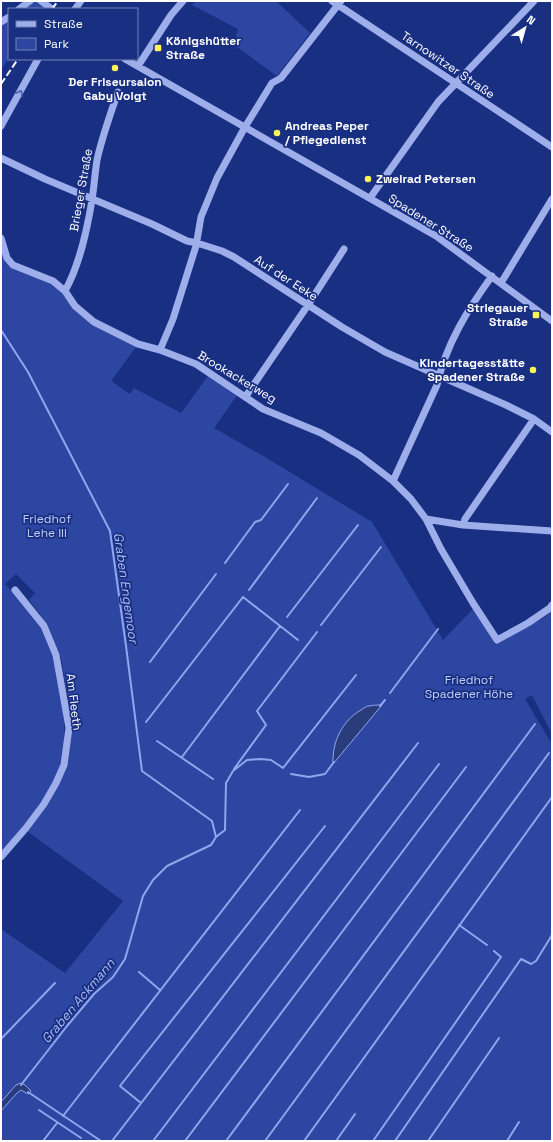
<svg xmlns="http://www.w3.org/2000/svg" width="553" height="1142" font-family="'Space Grotesk',sans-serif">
  <rect width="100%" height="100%" fill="#192f82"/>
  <!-- green -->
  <path fill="#2c46a1" d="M 32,1 L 41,1 L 46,4 L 43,9 L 21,9 Z
    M 196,1 L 276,1 L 310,33 L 277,76 L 234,45 L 238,29 L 192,5 Z
    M 9,18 L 9,58 L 1,70 L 1,24 Z
    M 1,248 L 4,257 L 59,288 L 73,309 L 92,325 L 136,347 L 111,381 L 130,394 L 134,388 L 181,413 L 208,376 L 238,394 L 214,428 L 265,457 L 372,522 L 443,640 L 473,609 L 495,644 L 545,617 L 552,611 L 552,734 L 532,695 L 525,699 L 552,744 L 552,1141 L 1,1141 L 1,929 L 65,973 L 123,901 L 27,831 L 48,805 L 65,768 L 73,726 L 61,658 L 46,624 L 40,614 L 29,600 L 35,593 L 16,574 L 5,584 C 16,596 35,613 43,627 C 59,658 70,730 61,764 C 52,798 24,827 1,854 Z"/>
  <!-- water -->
  <path fill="#2b3c7a" stroke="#90a6ed" d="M 382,705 L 333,764 C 332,742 342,721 361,710 C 363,709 366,706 369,706 C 373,705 378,705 382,705 Z
    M 21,1083 L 25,1085 L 31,1091 L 28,1094 L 21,1090 L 16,1094 L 1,1111 L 1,1102 L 16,1085 Z"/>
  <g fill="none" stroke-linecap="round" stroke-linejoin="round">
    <!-- stream -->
    <path stroke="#90a6ed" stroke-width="2" d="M 1,330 L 28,372 L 110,531 L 126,646 L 142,771 L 212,821 L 216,837
      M 225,563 L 255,522 L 261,520 L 288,484
      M 249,590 L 317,498
      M 287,617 L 358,525
      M 321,625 L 381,547
      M 150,662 L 216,574
      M 390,693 L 438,629
      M 380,706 L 385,700
      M 146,722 L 243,597 L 298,640
      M 157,741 L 213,779
      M 182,757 L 280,626
      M 234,769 L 266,725 L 257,711 L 317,632
      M 291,774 L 309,777 L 325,774 L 334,762
      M 459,925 L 487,945
      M 139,972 L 160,990
      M 1,1039 L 55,983
      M 21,1085 L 67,1026 L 94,994 L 113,977 L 125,959 L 143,896 L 153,880 L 167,866 L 211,845 L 216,837 L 225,830 L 226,783 L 233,771 L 247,760 L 261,759 L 271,760 L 283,768 L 356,675
      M 28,1092 L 101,1141
      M 141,1103 L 120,1086 L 325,826
      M 39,1110 L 81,1138
      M 63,1116 L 300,810
      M 43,1141 L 57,1123
      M 112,1141 L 418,743
      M 153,1141 L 439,764
      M 185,1141 L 466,767
      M 226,1141 L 535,724
      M 265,1141 L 549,753
      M 304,1141 L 552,797
      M 336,1141 L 355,1114
      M 373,1141 L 501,957 L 494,951
      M 395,1141 L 521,959 L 531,964 L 536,961 L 552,935
      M 428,1141 L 499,1038
      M 507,1141 L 519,1122"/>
    <!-- minor -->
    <path stroke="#9daeeb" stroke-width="7" d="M 41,1 L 52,9
      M 332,1 L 552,147
      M 19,9 L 30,1
      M 75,9 L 81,1
      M 1,22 L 9,17
      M 125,59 L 436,236 L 552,321
      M 138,66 L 171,15 L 183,1
      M 1,126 L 38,59
      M 1,158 L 45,179 L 152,224 L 187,241 L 197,243 L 222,251 L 234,257 L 342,327 L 385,352 L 506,405 L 534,419 L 552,432
      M 370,198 L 438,102 L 534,1
      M 1,238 L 7,258 L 13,265 L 53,281 L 65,291 L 75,306 L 94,322 L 138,344 L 160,350 L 196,364 L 263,409 L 321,433 L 359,455 L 393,481 L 411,499 L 426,519 L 441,549 L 473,603 L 497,640 L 528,623 L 550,608 L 552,605
      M 501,283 L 552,199
      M 65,291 C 80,264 87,230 92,200 C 94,187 95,173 97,160 C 102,137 110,115 118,92
      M 160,350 L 173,319 L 196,246 L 201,217 L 217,178 L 245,127 L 272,83 L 281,78 L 341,1
      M 246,396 L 308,305 L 344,249
      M 393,481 L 437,385 C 446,344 468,309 492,276
      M 426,519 L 463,525 L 552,531
      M 463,525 L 465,519 L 534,419
      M 1,857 L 26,828 L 44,804 L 56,783 L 64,765 L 69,728 L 56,655 L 44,626 L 15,590"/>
    <!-- rail -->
    <path stroke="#fff" stroke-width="2" stroke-dasharray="7 3" stroke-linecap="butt" d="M 52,9 L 58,1
      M 1,84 L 18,59"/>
  </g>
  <!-- one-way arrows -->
  <defs><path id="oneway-chevron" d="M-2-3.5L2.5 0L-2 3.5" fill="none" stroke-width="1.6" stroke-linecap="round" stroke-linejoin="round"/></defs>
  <use stroke="#4e62ac" href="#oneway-chevron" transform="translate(20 93) rotate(-61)"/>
  <!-- markers -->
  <g fill="#fef458" stroke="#192f82" stroke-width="1.5">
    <rect x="154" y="44" width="8" height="8" rx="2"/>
    <circle cx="115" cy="68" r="4"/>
    <circle cx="277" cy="133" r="4"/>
    <circle cx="368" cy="179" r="4"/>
    <rect x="532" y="311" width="8" height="8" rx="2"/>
    <circle cx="533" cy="370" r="4"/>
  </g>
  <g text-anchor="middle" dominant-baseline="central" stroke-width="3.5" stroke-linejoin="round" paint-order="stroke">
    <!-- poi labels -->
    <g font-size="12" font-weight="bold" fill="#fff" stroke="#192f82" text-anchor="start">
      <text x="166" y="41">Königshütter<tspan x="166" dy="14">Straße</tspan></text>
      <text x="115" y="82" text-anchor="middle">Der Friseursalon<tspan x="115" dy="14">Gaby Voigt</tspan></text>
      <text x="285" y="126">Andreas Peper<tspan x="285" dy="14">/ Pflegedienst</tspan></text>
      <text x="376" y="179">Zweirad Petersen</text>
      <text x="528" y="308" text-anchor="end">Striegauer<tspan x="528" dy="14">Straße</tspan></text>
      <text x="525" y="363" text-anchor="end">Kindertagesstätte<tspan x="525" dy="14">Spadener Straße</tspan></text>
    </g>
    <!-- street labels -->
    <g font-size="12" fill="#fff" stroke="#192f82">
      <text transform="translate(448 65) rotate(34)">Tarnowitzer Straße</text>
      <text transform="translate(81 190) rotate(-80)">Brieger Straße</text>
      <text transform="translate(431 223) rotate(32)">Spadener Straße</text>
      <text transform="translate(286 278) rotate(33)">Auf der Eeke</text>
      <text transform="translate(237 377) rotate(31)">Brookackerweg</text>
      <text transform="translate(74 702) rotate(83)">Am Fleeth</text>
    </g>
    <!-- park labels -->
    <g font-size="12" fill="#c2cef8" stroke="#192f82">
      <text x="47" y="519">Friedhof<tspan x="47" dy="14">Lehe III</tspan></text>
      <text x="469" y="680">Friedhof<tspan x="469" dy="14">Spadener Höhe</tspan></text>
    </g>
    <!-- water labels -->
    <g font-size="13" font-style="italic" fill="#a8b9f3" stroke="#192f82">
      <text transform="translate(126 588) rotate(82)">Graben Engemoor</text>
      <text transform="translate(78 1001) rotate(-50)">Graben Ackmann</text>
    </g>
  </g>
  <!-- border -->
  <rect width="553" height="1142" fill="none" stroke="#ffffff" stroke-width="4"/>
  <!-- legend -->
  <rect x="8" y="8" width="130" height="52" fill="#192f82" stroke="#7582b4"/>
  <rect x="16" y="21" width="20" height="6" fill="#9daeeb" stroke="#7582b4"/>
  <text x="44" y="28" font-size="12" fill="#ffffff">Straße</text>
  <rect x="16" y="38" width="20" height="12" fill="#2c46a1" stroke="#7582b4"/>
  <text x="44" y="48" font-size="12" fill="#ffffff">Park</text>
  <!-- north arrow -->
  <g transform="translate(525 28) rotate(37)" stroke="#192f82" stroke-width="3" paint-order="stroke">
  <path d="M0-3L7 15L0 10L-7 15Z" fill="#ffffff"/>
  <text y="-6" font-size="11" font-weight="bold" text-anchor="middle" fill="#ffffff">N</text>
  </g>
</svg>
